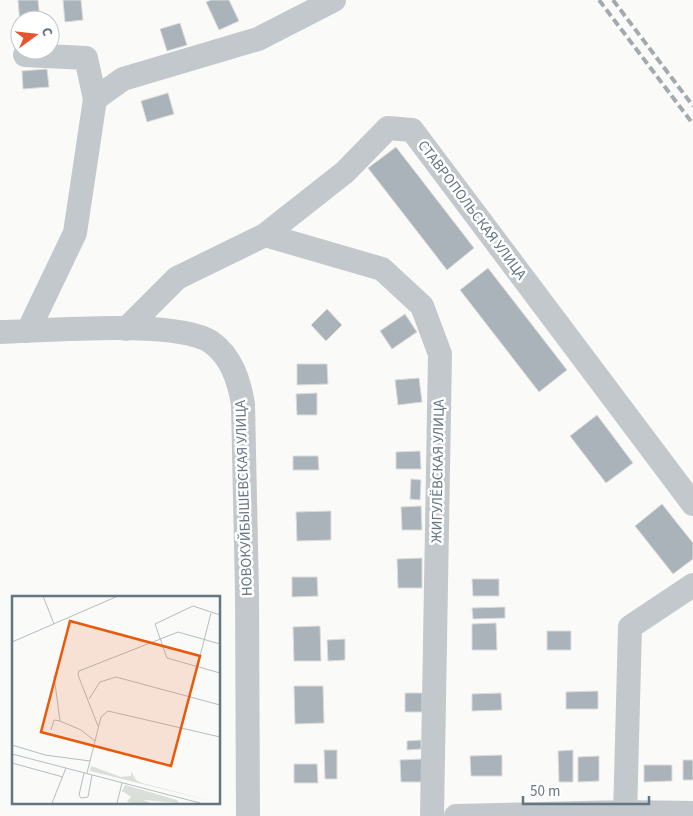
<svg xmlns="http://www.w3.org/2000/svg" width="693" height="816" font-family="'Source Sans 3',sans-serif">
  <rect width="100%" height="100%" fill="#fafaf8"/>
  <!-- building -->
  <path fill="#aab3b9" stroke="#dcdcda" d="M 18,0 L 38,0 L 40,20 L 20,20 L 20,25 Z
    M 63,0 L 81,0 L 83,20 L 65,22 Z
    M 211,0 L 229,0 L 239,21 L 219,30 L 206,2 Z
    M 180,23 L 187,45 L 167,51 L 160,29 Z
    M 47,69 L 49,87 L 23,89 L 22,71 Z
    M 168,93 L 174,114 L 147,122 L 141,101 Z
    M 396,147 L 474,248 L 447,270 L 368,168 Z
    M 488,268 L 567,370 L 539,392 L 460,290 Z
    M 327,309 L 342,325 L 326,341 L 311,325 Z
    M 405,314 L 417,332 L 392,349 L 380,331 Z
    M 297,364 L 327,364 L 328,384 L 297,385 Z
    M 419,378 L 422,402 L 398,405 L 395,380 Z
    M 317,393 L 317,415 L 297,415 L 296,394 Z
    M 597,415 L 633,463 L 606,483 L 570,436 Z
    M 420,451 L 421,469 L 396,469 L 396,452 Z
    M 293,456 L 318,456 L 319,470 L 293,470 Z
    M 411,479 L 421,480 L 420,500 L 410,499 Z
    M 662,504 L 693,543 L 693,559 L 673,574 L 635,526 Z
    M 421,506 L 422,530 L 402,530 L 401,507 Z
    M 331,511 L 331,540 L 297,541 L 296,512 Z
    M 422,558 L 422,588 L 398,588 L 397,559 Z
    M 292,577 L 317,577 L 318,596 L 292,597 Z
    M 472,579 L 499,579 L 499,596 L 473,596 Z
    M 505,607 L 505,618 L 473,619 L 472,608 Z
    M 496,623 L 497,650 L 472,650 L 472,624 Z
    M 320,626 L 321,661 L 294,661 L 293,627 Z
    M 547,631 L 571,631 L 571,650 L 547,650 Z
    M 345,639 L 345,660 L 328,661 L 327,640 Z
    M 294,686 L 323,686 L 324,723 L 295,724 Z
    M 598,691 L 598,709 L 566,709 L 566,692 Z
    M 405,693 L 422,693 L 422,712 L 405,712 Z
    M 501,693 L 502,710 L 472,711 L 472,694 Z
    M 421,740 L 421,749 L 407,750 L 407,741 Z
    M 324,750 L 337,750 L 337,779 L 325,779 Z
    M 573,750 L 573,782 L 559,782 L 558,751 Z
    M 502,755 L 502,776 L 471,776 L 470,756 Z
    M 599,756 L 599,781 L 578,782 L 578,757 Z
    M 422,759 L 423,782 L 401,782 L 400,760 Z
    M 683,760 L 693,760 L 693,780 L 683,780 Z
    M 294,764 L 317,764 L 318,783 L 294,783 Z
    M 644,765 L 672,765 L 672,781 L 644,782 Z"/>
  <g fill="none" stroke-linecap="round" stroke-linejoin="round">
    <!-- minor -->
    <path stroke="#c3c8cc" stroke-width="24" d="M 25,55 L 86,58 L 95,99
      M 265,235 L 382,269 L 422,306 L 440,354 L 432,816
      M 126,329 L 177,278 L 265,235 L 345,172 L 388,128 L 412,130 L 693,504
      M 28,331 L 75,233 L 95,99 L 123,79 L 258,39 L 334,0
      M 0,332 C 45,331 177,319 211,342 C 232,357 239,381 243,404 L 247,593 L 248,816
      M 456,816 L 625,812 L 693,813
      M 625,816 L 630,627 L 693,585"/>
    <!-- rail -->
    <path stroke="#a2aab0" stroke-width="4" stroke-dasharray="8 4" stroke-linecap="butt" d="M 599,0 L 693,124
      M 613,0 L 693,106"/>
  </g>
  <g text-anchor="middle" dominant-baseline="central" stroke-width="5" stroke-linejoin="round" paint-order="stroke">
    <!-- street labels -->
    <g font-size="15" fill="#657683" stroke="#fff">
      <text transform="translate(472 210) rotate(53)">СТАВРОПОЛЬСКАЯ УЛИЦА</text>
      <text transform="translate(438 471) rotate(-89)">ЖИГУЛЁВСКАЯ УЛИЦА</text>
      <text transform="translate(244 498) rotate(-92)">НОВОКУЙБЫШЕВСКАЯ УЛИЦА</text>
    </g>
  </g>
  <!-- overview -->
  <g transform="translate(12 596)">
    <rect width="208" height="208" fill="#fafaf8"/>
    <path d="M 79,170 L 109,181 L 119,180 L 119,175 L 124,184 L 130,187 L 207,207 L 78,175 ZM 113,189 L 165,204 L 167,207 L 132,204 L 138,207 L 118,207 L 115,205 L 119,201 L 110,195 Z" fill="#dadfd7"/>
    <path fill="none" stroke="#b5bdc2" stroke-width="1" d="M 31,0 L 42,28M 208,19 L 181,10 L 143,28 L 155,62 L 208,77M 0,46 L 106,0M 42,80 L 48,125 L 69,134 L 83,145M 0,95 L 0,115M 77,103 L 88,86 L 104,81 L 208,109M 86,130 L 66,79 L 67,75 L 166,36 L 208,48M 170,131 L 199,17M 39,134 L 42,124 L 48,125M 0,149 L 33,159 L 78,165M 0,158 L 188,207M 0,167 L 51,181M 72,177 L 67,199 L 69,202 L 76,201 L 80,179M 75,177 L 89,121 L 96,115 L 208,141M 40,207 L 54,172M 105,207 L 110,187"/>
    <path fill="#e8590c" fill-opacity="0.15" stroke="#e8590c" stroke-width="2.5" d="M 58,25 L 188,60 L 159,170 L 29,136 Z"/>
    <rect width="208" height="208" fill="none" stroke="#657683" stroke-width="2.5"/>
  </g>
  <!-- north arrow -->
  <g transform="translate(35 35) rotate(75)"><circle r="24" fill="#ffffff" stroke="#c1c8cd"/>
  <path d="M0-4L9 19L0 12L-9 19Z" fill="#e4572e"/>
  <text y="-8" font-size="14" font-weight="bold" text-anchor="middle" fill="#657683">С</text>
  </g>
  <!-- scale -->
  <path d="M523 796v8h126v-8" fill="none" stroke="#657683" stroke-width="2.5"/>
  <text x="530" y="796" font-size="15" fill="#657683" stroke="#ffffff" stroke-width="4" paint-order="stroke">50 m</text>
</svg>
